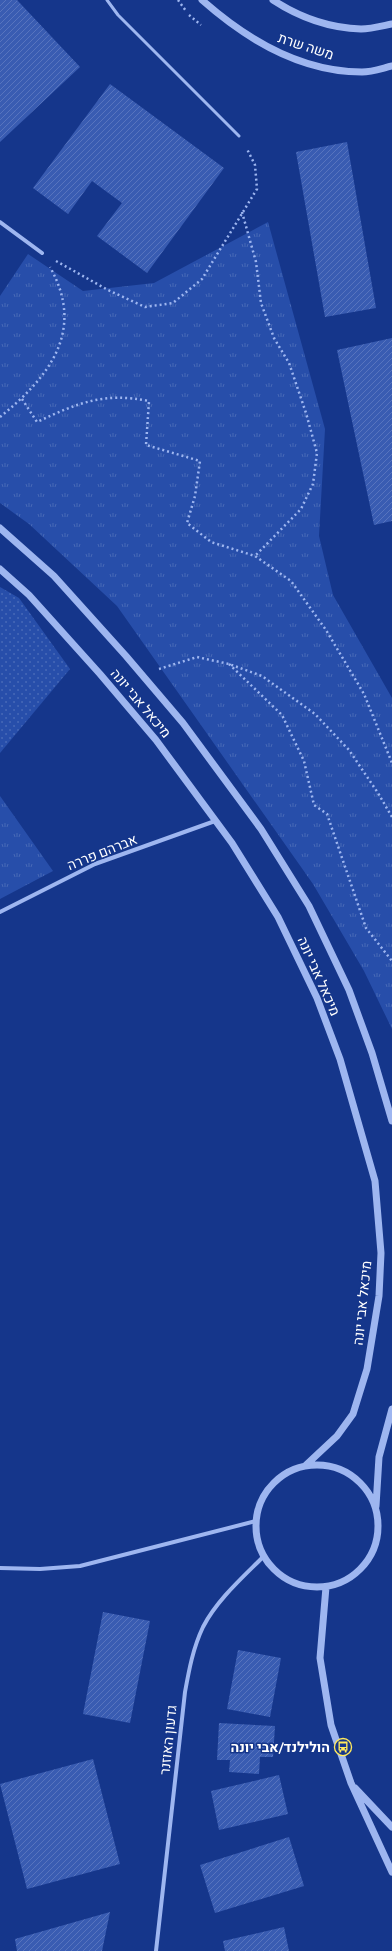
<svg xmlns="http://www.w3.org/2000/svg" width="392" height="1951" font-family="'PT Sans Narrow',Heebo,sans-serif">
  <defs>
    <pattern id="grass-dots" width="8" height="8" patternUnits="userSpaceOnUse"><rect width="8" height="8" fill="#274eaa"/><path d="M2 2h.1M6 6h.1" fill="none" stroke="#4769b7" stroke-width="1.8" stroke-linecap="round"/></pattern>
    <pattern id="park-tufts" width="24" height="20" patternUnits="userSpaceOnUse"><rect width="24" height="20" fill="#274eaa"/><path d="M3 7l-1-3M5 7V3M7 7l1-3M15 17l-1-3M17 17v-4M19 17l1-3" fill="none" stroke="#4769b7"/></pattern>
    <pattern id="building-hatch" width="6" height="6" patternUnits="userSpaceOnUse"><rect width="6" height="6" fill="#395cb2"/><path d="M-1 1l2-2M0 6l6-6M5 7l2-2" fill="none" stroke="#5774be"/></pattern>
  </defs>
  <rect width="100%" height="100%" fill="#15368b"/>
  <!-- grass -->
  <path fill="url(#grass-dots)" d="M 0,587 L 19,598 L 70,669 L 0,753 Z"/>
  <!-- park -->
  <path fill="url(#park-tufts)" d="M 268,222 L 325,429 L 319,536 L 333,595 L 392,698 L 392,1029 L 364,971 L 313,884 L 117,606 L 29,524 L 0,503 L 0,296 L 28,254 L 83,291 L 154,283 Z
    M 0,796 L 53,871 L 0,899 Z"/>
  <!-- building -->
  <path fill="url(#building-hatch)" d="M 0,0 L 17,0 L 80,67 L 0,142 Z
    M 110,84 L 224,168 L 147,273 L 97,236 L 122,203 L 92,181 L 68,214 L 33,188 Z
    M 347,142 L 376,308 L 325,317 L 296,152 Z
    M 392,338 L 392,521 L 374,525 L 337,350 Z
    M 103,1612 L 150,1621 L 130,1723 L 83,1714 Z
    M 238,1650 L 281,1658 L 270,1717 L 227,1709 Z
    M 219,1723 L 275,1726 L 273,1757 L 260,1757 L 259,1774 L 229,1772 L 230,1760 L 217,1760 Z
    M 93,1759 L 120,1864 L 27,1889 L 0,1784 Z
    M 279,1775 L 288,1814 L 219,1830 L 211,1791 Z
    M 289,1837 L 304,1886 L 215,1913 L 200,1865 Z
    M 110,1912 L 102,1951 L 17,1951 L 15,1939 Z
    M 284,1927 L 289,1951 L 225,1951 L 223,1941 Z"/>
  <g fill="none" stroke-linecap="round" stroke-linejoin="round">
    <!-- path -->
    <path stroke="#9eb6f0" stroke-width="2.5" stroke-dasharray="2 3" stroke-linecap="butt" d="M 178,0 L 186,11
      M 189,15 L 201,25
      M 242,212 L 256,262 L 261,303 L 274,338 L 289,363 L 306,413 L 317,453 L 313,484 L 301,509 L 255,556
      M 56,261 L 108,290 L 145,307 L 173,303 L 202,279 L 257,189 L 255,165 L 247,149
      M 22,399 L 37,422 C 78,403 103,392 149,401 L 146,445 L 200,461 L 195,496 L 187,523 L 211,542 L 255,556 L 291,581 L 326,630 L 364,694 L 392,763
      M 0,417 C 49,377 86,331 50,267
      M 229,664 L 282,715 L 304,761 L 314,805 L 327,814 L 366,928 L 392,961
      M 159,669 L 197,657 L 229,664 L 262,676 L 315,714 L 349,750 L 378,793 L 392,817"/>
    <!-- service -->
    <path stroke="#9eb6f0" stroke-width="3" d="M 107,0 L 118,15 L 239,136"/>
    <!-- minor -->
    <path stroke="#9eb6f0" stroke-width="4" d="M 0,222 L 42,253
      M 0,912 L 95,864 L 215,821
      M 0,1568 L 40,1569 L 80,1566 L 256,1521
      M 156,1951 L 185,1692 C 189,1670 193,1648 203,1627 C 217,1600 242,1578 263,1557"/>
    <!-- tertiary -->
    <path stroke="#9eb6f0" stroke-width="7" d="M 202,0 C 246,39 301,72 362,72 C 372,72 383,68 392,66
      M 273,0 C 299,17 330,28 361,29 C 371,29 382,26 392,24
      M 0,528 L 54,576 L 126,656 L 183,723 L 261,829 L 309,906 L 349,990 L 372,1053 L 392,1121
      M 0,569 L 29,595 L 100,674 L 156,740 L 232,843 L 278,917 L 317,998 L 340,1059 L 375,1181 L 381,1253 L 379,1296 L 367,1369 L 353,1414 L 337,1436 L 306,1465
      M256 1526a61 61 0 1 1 122 0a61 61 0 1 1-122 0Z
      M 376,1506 L 379,1457 L 392,1409
      M 326,1587 L 320,1658 L 331,1725 L 351,1783 L 392,1872
      M 355,1788 L 392,1827"/>
  </g>
  <!-- icons -->
  <defs>
    <g id="bus-ring" transform="scale(0.9)"><circle r="9.5" fill="#15368b" stroke="#ffe95c" stroke-width="1.5"/><path d="M-5-6H5V4H4V6H2V4H-2V6H-4V4H-5ZM-3.5-4V0h7V-4ZM-3.5 1.2v1.5H-2V1.2ZM2 1.2v1.5H3.5V1.2Z" fill="#ffe95c"/></g>
  </defs>
  <g fill-rule="evenodd">
    <use href="#bus-ring" x="343" y="1747"/>
  </g>
  <g text-anchor="middle" dominant-baseline="central" stroke-width="3" stroke-linejoin="round" paint-order="stroke">
    <!-- street labels -->
    <g font-size="14" fill="#fff" stroke="#15368b">
      <text transform="translate(306 46) rotate(18)">משה שרת</text>
      <text transform="translate(141 703) rotate(50)">מיכאל אבי יונה</text>
      <text transform="translate(102 852) rotate(-22)">אברהם פררה</text>
      <text transform="translate(319 976) rotate(66)">מיכאל אבי יונה</text>
      <text transform="translate(362 1303) rotate(-84)">מיכאל אבי יונה</text>
      <text transform="translate(168 1740) rotate(-84)">גדעון האוזנר</text>
    </g>
    <!-- poi labels -->
    <g font-size="14" font-weight="bold" fill="#fff" stroke="#15368b" text-anchor="end">
      <text x="330" y="1747">הולילנד/אבי יונה</text>
    </g>
  </g>
</svg>
